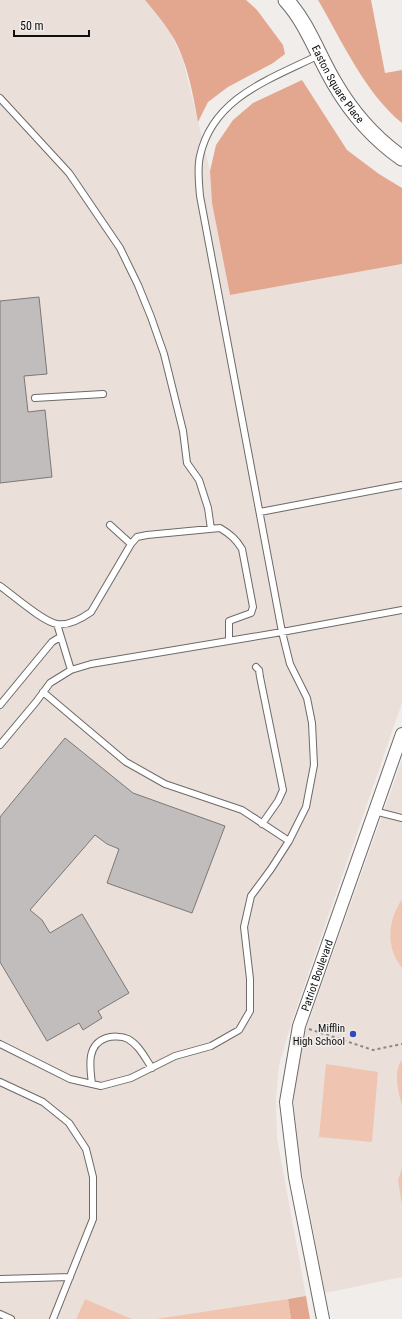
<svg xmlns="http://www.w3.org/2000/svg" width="402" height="1319" font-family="'Roboto Condensed',sans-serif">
  <rect width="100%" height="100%" fill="#f1edeb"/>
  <!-- built -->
  <path fill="#ebdfda" d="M 0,0 L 145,0 L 170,32 L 183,60 L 210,171 L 212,203 L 230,295 L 402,264 L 402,703 L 293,1018 L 279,1065 L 276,1098 L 277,1138 L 306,1296 L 155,1319 L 132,1319 L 85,1299 L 76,1319 L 0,1319 Z
    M 402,760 L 402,1277 L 325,1293 L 296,1140 L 294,1100 L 299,1052 L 311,1015 Z"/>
  <!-- green -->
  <path fill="#efc5b2" d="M 402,899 L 402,968 C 385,946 388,921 402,899 Z
    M 402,1060 L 402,1105 C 398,1093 393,1070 402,1060 Z
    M 326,1064 L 378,1072 L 372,1142 L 319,1137 Z
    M 402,1168 L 402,1206 L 398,1180 Z
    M 85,1299 L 132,1319 L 76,1319 Z
    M 288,1299 L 291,1319 L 155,1319 Z"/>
  <!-- forest -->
  <path fill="#e2a78e" d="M 145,0 L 246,0 L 257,10 L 283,45 L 285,54 L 273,63 L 228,87 L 208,102 L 198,122 C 193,93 186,55 169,31 C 162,20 153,10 145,0 Z
    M 318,0 L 371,0 L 385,73 L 402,70 L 402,123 C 365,93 342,41 318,0 Z
    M 302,80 L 347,150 L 379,174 L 402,188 L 402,264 L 230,295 L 212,203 L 210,171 L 216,145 L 233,120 L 253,103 Z
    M 306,1296 L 310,1319 L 291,1319 L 288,1299 Z"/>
  <!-- building -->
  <path fill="#c1bdbc" stroke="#7b7876" d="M 39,297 L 47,374 L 24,376 L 28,412 L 45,410 L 52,477 L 0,483 L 0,301 Z
    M 65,738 L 133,793 L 225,826 L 192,913 L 107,883 L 119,849 L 107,844 L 95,835 L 30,910 L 42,920 L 50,933 L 82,914 L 129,993 L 98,1011 L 102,1018 L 83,1030 L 79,1023 L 47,1041 L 0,962 L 0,817 Z"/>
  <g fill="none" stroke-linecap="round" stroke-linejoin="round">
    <!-- service casing -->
    <g stroke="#6d6a68" stroke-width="8">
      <path id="service" d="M 0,98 L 69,173 L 120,248 L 138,285 L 151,317 L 164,354 L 183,431 L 187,463 L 199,480 L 208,508 L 211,529
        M 35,398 L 103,394
        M 260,512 L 402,485
        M 110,525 L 131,544
        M 0,586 C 13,595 43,622 57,624 C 69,626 81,619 91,612 L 131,544 L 137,537 L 147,535 L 220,528 C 230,534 236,539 242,549 L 253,607 L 251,613 L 229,621 L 229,641
        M 57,624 L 71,670
        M 256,667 L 259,670 L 260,677 L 283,790 L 278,801 L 262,824
        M 43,692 L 126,762 L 165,784 L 242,810 L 289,841
        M 0,705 L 52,642 L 60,637
        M 0,745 L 36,702 L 50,683 L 71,670 L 91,664 L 282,632 L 402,610
        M 374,811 L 402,818
        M 0,1044 L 70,1079 L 101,1086 L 131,1078 L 175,1056 L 211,1046 L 239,1030 L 250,1011 L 250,979 L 244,927 L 251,896 L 271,869 L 289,841 L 306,807 L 314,765 L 312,723 L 307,698 L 290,664 L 282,632 L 200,196 C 199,183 197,169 200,156 C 213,97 271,79 319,55
        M 0,1082 L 43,1102 L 69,1123 L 86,1149 L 93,1177 L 93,1219 L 53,1319
        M 92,1084 C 90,1067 86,1045 106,1038 C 112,1036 122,1036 128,1039 C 139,1045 145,1058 152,1068
        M 0,1279 L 70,1277
        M 0,1314 L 11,1319"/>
    </g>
    <!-- minor casing -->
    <g stroke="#6d6a68" stroke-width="14">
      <g id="minor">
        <path id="s1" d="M 323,1319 L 295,1177 L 286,1102 L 299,1026 L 402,734"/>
      </g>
    </g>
    <!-- tertiary casing -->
    <g stroke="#6d6a68" stroke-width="17">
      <g id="tertiary">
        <path id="s2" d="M 286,0 C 308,24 318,56 335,84 C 352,113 375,139 402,158"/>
      </g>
    </g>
    <!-- path -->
    <path stroke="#8a8887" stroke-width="2" stroke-dasharray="3 3" stroke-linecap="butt" d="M 309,1029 L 373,1050 L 402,1044"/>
    <!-- service -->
    <use href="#service" stroke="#fff" stroke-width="6"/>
    <!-- minor -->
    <use href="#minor" stroke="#fff" stroke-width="12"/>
    <!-- tertiary -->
    <use href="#tertiary" stroke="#fff" stroke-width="15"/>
  </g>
  <!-- markers -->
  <circle fill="#3249bb" stroke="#f1edeb" stroke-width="1.5" cx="353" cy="1034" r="4"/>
  <g text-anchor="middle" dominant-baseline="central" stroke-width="3" stroke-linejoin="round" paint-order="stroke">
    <!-- street labels -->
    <g font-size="11" fill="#100f0f" stroke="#f1edeb">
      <text stroke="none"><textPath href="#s2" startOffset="99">Easton Square Place</textPath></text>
      <text stroke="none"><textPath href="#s1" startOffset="351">Patriot Boulevard</textPath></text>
    </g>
    <!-- poi labels -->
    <g font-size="11" fill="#100f0f" stroke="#f1edeb" text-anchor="end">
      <text x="345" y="1028">Mifflin<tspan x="345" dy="13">High School</tspan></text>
    </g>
  </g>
  <!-- scale -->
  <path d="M14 30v6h75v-6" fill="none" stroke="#100f0f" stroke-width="2"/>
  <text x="20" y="30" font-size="12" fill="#100f0f" stroke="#f1edeb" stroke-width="3" paint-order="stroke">50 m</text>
</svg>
